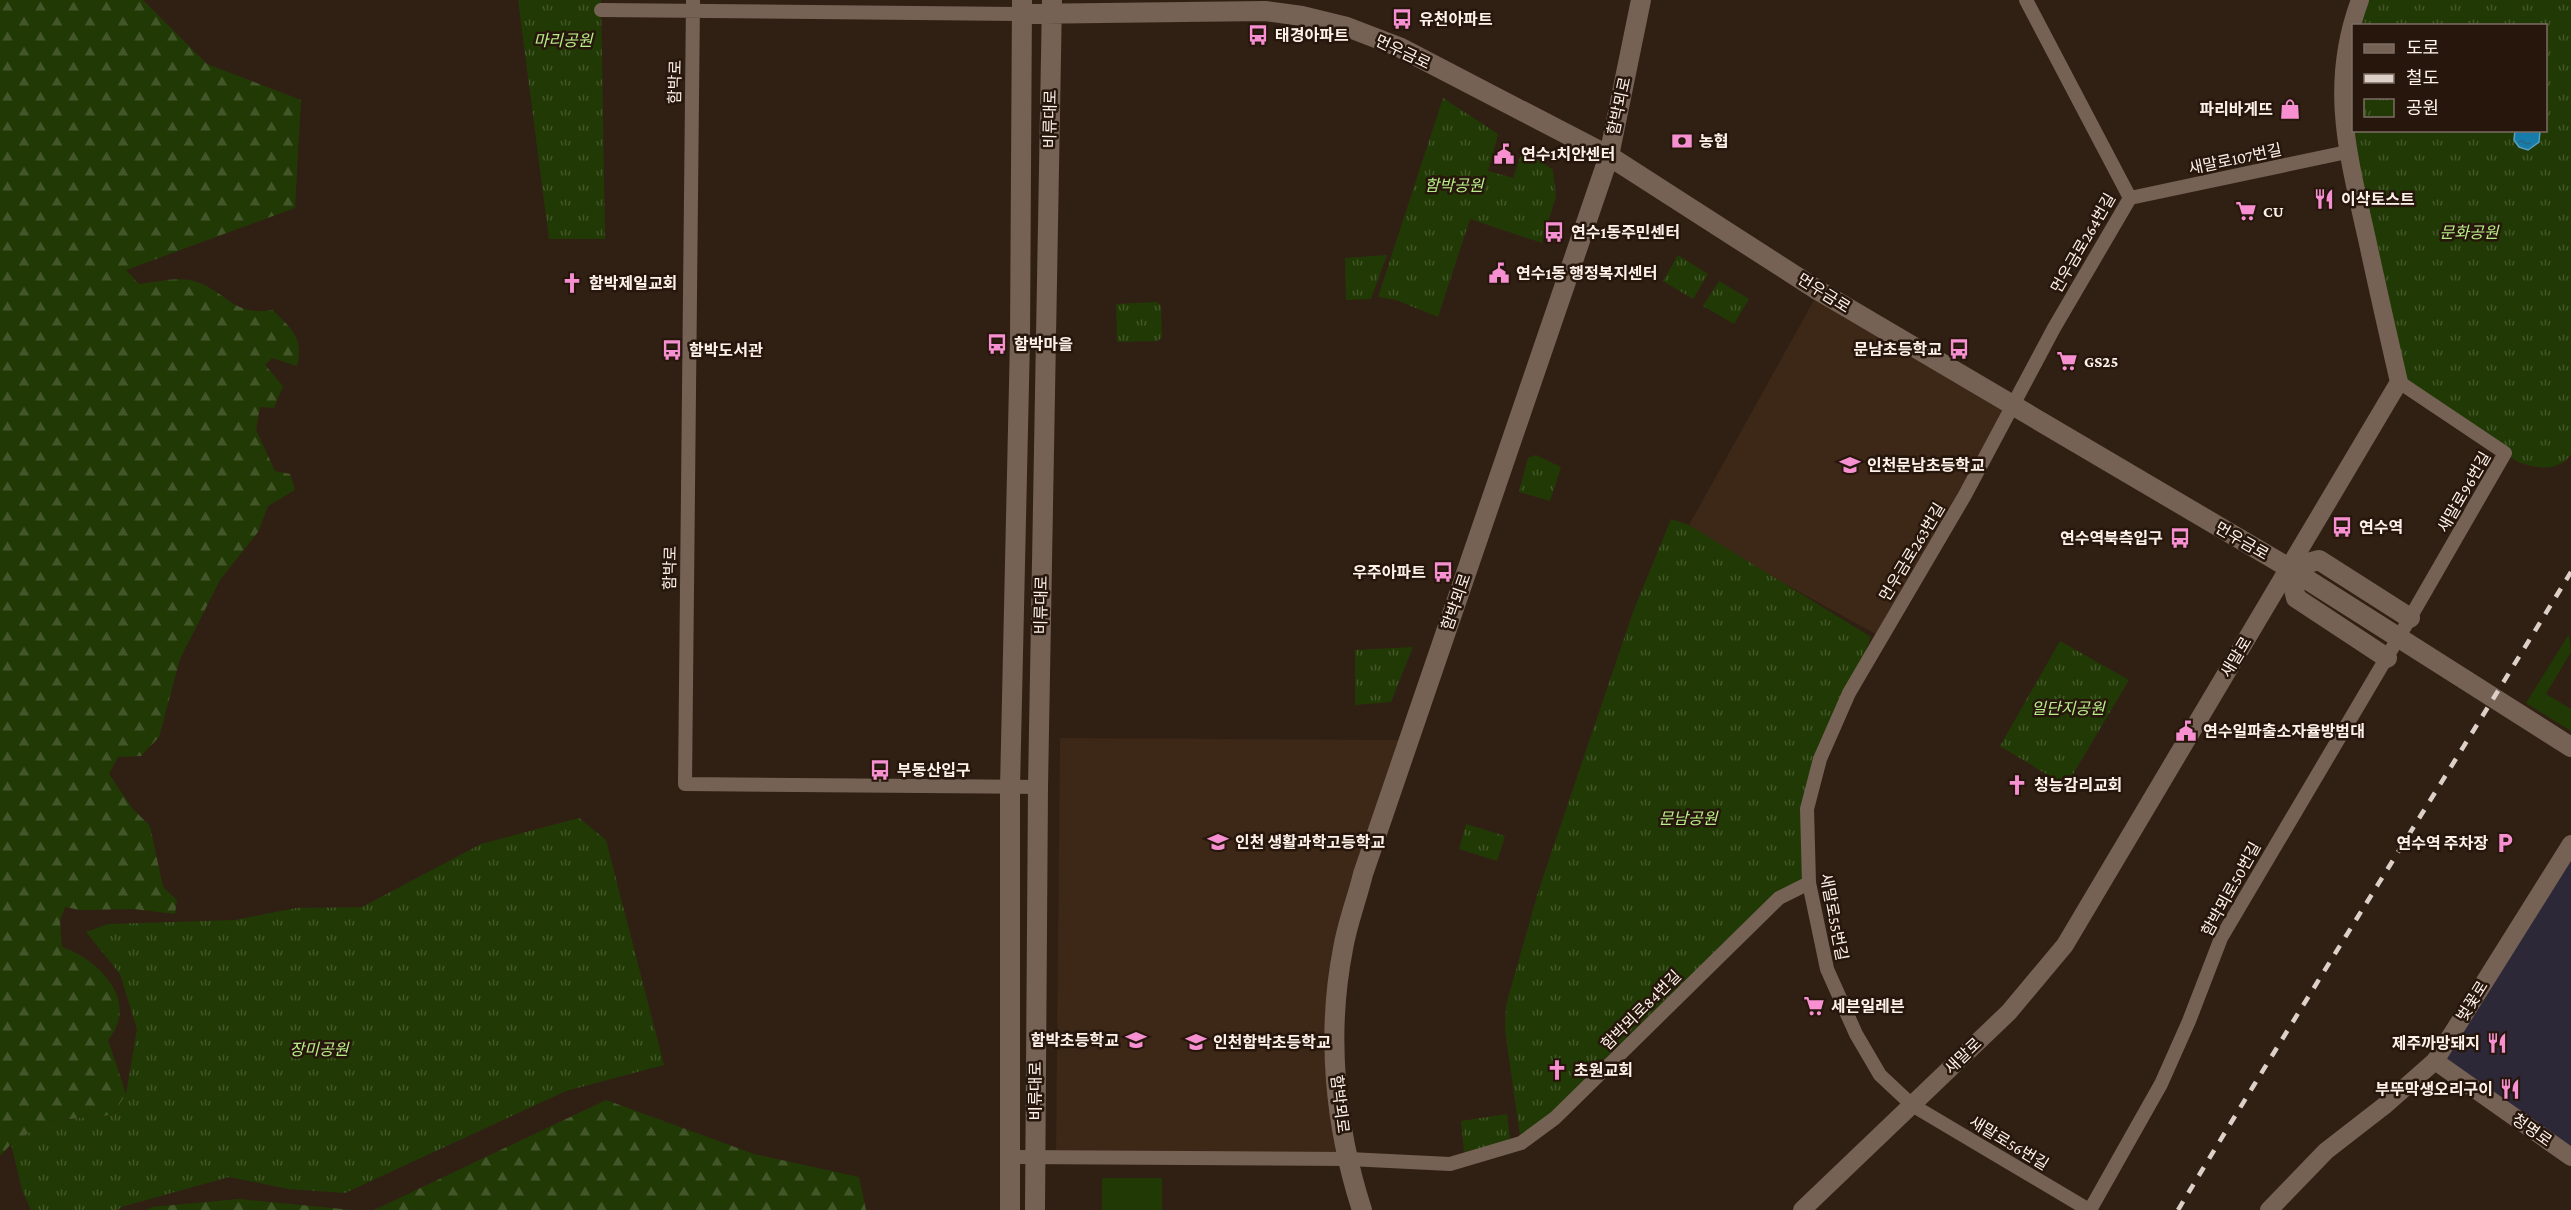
<svg xmlns="http://www.w3.org/2000/svg" width="2571" height="1210" font-family="'Crimson Pro','Noto Sans KR',serif">
  <defs>
    <pattern id="forest-firs" width="22" height="20" patternUnits="userSpaceOnUse" patternTransform="scale(1.5)"><rect width="22" height="20" fill="#213904"/><path d="M5 1l3.5 6h-7zM16 11l3.5 6h-7z" fill="#425629"/></pattern>
    <pattern id="park-tufts" width="24" height="20" patternUnits="userSpaceOnUse" patternTransform="scale(1.5)"><rect width="24" height="20" fill="#213904"/><path d="M3 7l-1-3M5 7V3M7 7l1-3M15 17l-1-3M17 17v-4M19 17l1-3" fill="none" stroke="#425629"/></pattern>
    <pattern id="water-ripples" width="26" height="14" patternUnits="userSpaceOnUse" patternTransform="scale(1.5)"><rect width="26" height="14" fill="#167caa"/><path d="M2 4q2-2 4 0t4 0M15 11q2-2 4 0t4 0" fill="none" stroke="#2e657d"/></pattern>
  </defs>
  <rect width="100%" height="100%" fill="#302014"/>
  <!-- commercial -->
  <path fill="#2d2838" d="M 2571,844 L 2571,1159 L 2435,1061 Z"/>
  <!-- built -->
  <path fill="#3d2717" d="M 1819,291 L 2011,405 L 1881,637 L 1783,583 L 1689,525 Z
    M 1060,738 L 1409,740 L 1343,948 L 1335,1014 L 1349,1159 L 1056,1158 Z"/>
  <!-- grass -->
  <path fill="#213904" d="M 2569,634 L 2571,652 L 2546,694 L 2571,709 L 2571,731 L 2526,703 Z
    M 1102,1178 L 1162,1178 L 1162,1210 L 1102,1210 Z"/>
  <!-- forest -->
  <path fill="url(#forest-firs)" d="M 0,0 L 143,0 L 207,64 L 301,100 L 295,208 L 126,270 L 139,284 C 157,282 182,275 200,283 C 229,295 234,316 273,310 C 292,330 304,337 297,366 L 272,358 L 265,365 L 283,386 L 274,408 L 260,407 L 256,430 L 275,471 L 290,474 L 295,490 L 268,506 L 258,532 L 220,580 L 180,659 L 159,737 L 141,756 L 118,757 L 109,774 L 132,808 L 150,826 L 163,887 L 177,900 L 175,914 L 134,909 L 80,910 L 65,907 L 60,921 L 62,947 C 100,960 140,1002 108,1040 L 126,1094 L 113,1115 L 49,1121 L 11,1144 L 0,1156 Z
    M 606,1100 L 754,1154 L 859,1177 L 866,1210 L 374,1210 Z
    M 239,1199 L 352,1210 L 147,1210 L 152,1207 Z"/>
  <!-- park -->
  <path fill="url(#park-tufts)" fill-rule="evenodd" d="M 518,0 L 601,0 L 605,239 L 549,239 Z
    M 2360,0 L 2571,0 L 2571,454 C 2559,473 2535,468 2518,462 L 2399,382 L 2347,152 L 2353,18 ZM 2354,26 L 2546,26 L 2546,130 L 2354,130 Z
    M 1443,98 L 1498,134 L 1488,171 L 1513,178 L 1523,149 L 1553,170 L 1556,196 L 1542,243 L 1470,219 L 1438,317 L 1396,300 L 1378,297 Z
    M 1387,255 L 1371,299 L 1346,300 L 1345,258 Z
    M 1678,255 L 1708,274 L 1693,299 L 1663,281 Z
    M 1719,281 L 1749,299 L 1734,324 L 1703,306 Z
    M 1157,302 L 1161,306 L 1162,337 L 1158,341 L 1117,342 L 1116,304 Z
    M 1536,455 L 1561,467 L 1550,501 L 1519,492 L 1528,458 Z
    M 1671,519 L 1689,525 L 1871,637 L 1808,809 L 1809,883 L 1779,898 L 1521,1143 L 1505,1030 L 1506,1005 L 1539,889 L 1633,612 Z
    M 2060,641 L 2129,680 L 2066,786 L 2000,746 Z
    M 1413,647 L 1391,702 L 1355,705 L 1355,650 Z
    M 579,818 L 606,840 L 664,1065 L 566,1091 L 345,1193 L 288,1189 L 229,1177 L 121,1207 L 118,1210 L 31,1210 L 22,1190 L 11,1144 L 49,1121 L 113,1115 L 126,1094 L 137,1029 L 120,974 L 86,932 L 108,924 L 235,920 L 296,908 L 362,907 L 481,844 Z
    M 1466,824 L 1505,836 L 1497,861 L 1459,849 Z
    M 1507,1114 L 1510,1138 L 1504,1142 L 1464,1152 L 1461,1121 Z"/>
  <!-- water -->
  <path fill="url(#water-ripples)" stroke="#5b9fbd" stroke-width="1.5" d="M 2515,130 L 2540,131 L 2539,142 L 2528,150 L 2519,147 L 2514,140 Z"/>
  <g fill="none" stroke-linecap="round" stroke-linejoin="round">
    <!-- minor -->
    <path stroke="#756255" stroke-width="14" d="M 693,0 L 685,784 L 1038,787
      M 2026,0 L 2130,198 L 2054,328 L 1965,495 L 1849,693 L 1820,759 L 1807,809 L 1809,883 L 1827,969 L 1856,1034 L 1880,1075 L 1912,1105 L 2089,1210
      M 601,10 L 1022,14
      M 2130,198 L 2347,152
      M 1010,1157 L 1349,1159 L 1450,1164 L 1521,1143 L 1555,1118 L 1779,898 L 1809,883
      M 2090,1210 L 2161,1084 L 2189,1021 L 2221,938 L 2410,618 L 2505,453 L 2399,382"/>
    <!-- tertiary -->
    <path stroke="#756255" stroke-width="18" d="M 2435,1061 L 2571,1157
      M 1802,1210 L 2009,1012 L 2065,945 L 2399,382 C 2388,334 2377,286 2367,239 C 2348,154 2328,85 2360,0
      M 2269,1210 L 2326,1151 L 2384,1106 L 2435,1061 L 2571,844"/>
    <!-- secondary -->
    <path stroke="#756255" stroke-width="20" d="M 1022,14 L 1265,11 L 1302,16 L 1347,27 L 1399,47 L 1609,156 L 1819,291 L 2289,568 L 2571,747
      M 2387,658 L 2296,598 L 2289,568 L 2319,560 L 2410,618
      M 1010,1210 L 1010,788 L 1020,339 L 1022,0
      M 1035,1210 L 1038,787 L 1052,0
      M 1362,1210 C 1335,1127 1326,1035 1343,949 C 1347,924 1357,899 1363,874 L 1609,156 L 1641,0"/>
    <!-- rail -->
    <path stroke="#ddd0c8" stroke-width="4.5" stroke-dasharray="10 10" stroke-linecap="butt" d="M 2178,1210 C 2307,996 2441,785 2571,572"/>
  </g>
  <!-- icons -->
  <defs>
    <g id="bus-bare" transform="scale(1.62)"><path d="M-5-6H5V4H4V6H2V4H-2V6H-4V4H-5ZM-3.5-4V0h7V-4ZM-3.5 1.2v1.5H-2V1.2ZM2 1.2v1.5H3.5V1.2Z" fill="#f690d1" stroke="#26160b" stroke-width="2.5" paint-order="stroke"/></g>
    <g id="shop-bare" transform="scale(1.62)"><path d="M-5-2.5h2.3a2.7 3.5 0 0 1 5.4 0H5L5.5 6h-11ZM-1.5-2.5h3a1.5 2.3 0 0 0-3 0Z" fill="#f690d1" stroke="#26160b" stroke-width="2.5" paint-order="stroke"/></g>
    <g id="bank-bare" transform="scale(1.62)"><path d="M-6-4H6V4H-6ZM0-2.3a2.3 2.3 0 1 0 0 4.6a2.3 2.3 0 1 0 0-4.6Z" fill="#f690d1" stroke="#26160b" stroke-width="2.5" paint-order="stroke"/></g>
    <g id="civic-bare" transform="scale(1.62)"><path d="M-.6-6.5H3V-4.5H.6V-3L4-1V1h2V6H-6V1h2V-1L-.6-3ZM-1.2 2.5V6h2.4V2.5Z" fill="#f690d1" stroke="#26160b" stroke-width="2.5" paint-order="stroke"/></g>
    <g id="restaurant-bare" transform="scale(1.62)"><path d="M-5-6h1v4h1v-4h1v4h1v-4h1v5L-1.5 .5V6h-2V.5L-5-1ZM5-6V6H3V1.5H1.5Q1.5-4 5-6Z" fill="#f690d1" stroke="#26160b" stroke-width="2.5" paint-order="stroke"/></g>
    <g id="supermarket-bare" transform="scale(1.62)"><path d="M-6-5.5h2.5l.6 2H6L4.5 2H-2.5L-4.4-4H-6ZM-1.5 3.2a1.3 1.3 0 1 0 .1 0ZM3 3.2a1.3 1.3 0 1 0 .1 0Z" fill="#f690d1" stroke="#26160b" stroke-width="2.5" paint-order="stroke"/></g>
    <g id="church-bare" transform="scale(1.62)"><path d="M-1.2-6h2.4v3.5h3.3v2.4h-3.3V6h-2.4V-.1h-3.3v-2.4h3.3Z" fill="#f690d1" stroke="#26160b" stroke-width="2.5" paint-order="stroke"/></g>
    <g id="school-bare" transform="scale(1.62)"><path d="M0-5L7-2L0 1L-7-2ZM-4 1L0 2.5L4 1V4Q0 6-4 4Z" fill="#f690d1" stroke="#26160b" stroke-width="2.5" paint-order="stroke"/></g>
    <g id="parking-bare" transform="scale(1.62)"><path d="M-3.5-5.5H1a3.5 3.5 0 0 1 0 7H-1V5.5H-3.5ZM-1-3.4V-.6H.8a1.4 1.4 0 0 0 0-2.8Z" fill="#f690d1" stroke="#26160b" stroke-width="2.5" paint-order="stroke"/></g>
  </defs>
  <g fill-rule="evenodd">
    <use href="#bus-bare" x="1402" y="19"/>
    <use href="#bus-bare" x="1258" y="35"/>
    <use href="#shop-bare" x="2290" y="109"/>
    <use href="#bank-bare" x="1682" y="141"/>
    <use href="#civic-bare" x="1504" y="154"/>
    <use href="#restaurant-bare" x="2324" y="199"/>
    <use href="#supermarket-bare" x="2246" y="211"/>
    <use href="#bus-bare" x="1554" y="232"/>
    <use href="#civic-bare" x="1499" y="273"/>
    <use href="#church-bare" x="572" y="283"/>
    <use href="#bus-bare" x="997" y="344"/>
    <use href="#bus-bare" x="1959" y="349"/>
    <use href="#bus-bare" x="672" y="350"/>
    <use href="#supermarket-bare" x="2067" y="361"/>
    <use href="#school-bare" x="1850" y="465"/>
    <use href="#bus-bare" x="2342" y="527"/>
    <use href="#bus-bare" x="2180" y="538"/>
    <use href="#bus-bare" x="1443" y="572"/>
    <use href="#civic-bare" x="2186" y="731"/>
    <use href="#bus-bare" x="880" y="770"/>
    <use href="#church-bare" x="2017" y="785"/>
    <use href="#school-bare" x="1218" y="842"/>
    <use href="#parking-bare" x="2505" y="843"/>
    <use href="#supermarket-bare" x="1814" y="1006"/>
    <use href="#school-bare" x="1136" y="1040"/>
    <use href="#school-bare" x="1196" y="1042"/>
    <use href="#restaurant-bare" x="2497" y="1043"/>
    <use href="#church-bare" x="1557" y="1070"/>
    <use href="#restaurant-bare" x="2510" y="1089"/>
  </g>
  <g text-anchor="middle" dominant-baseline="central" stroke-width="5" stroke-linejoin="round" paint-order="stroke">
    <!-- poi labels -->
    <g font-size="16" font-weight="bold" fill="#fdf1ea" stroke="#26160b" text-anchor="start">
      <text x="1419" y="19">유천아파트</text>
      <text x="1275" y="35">태경아파트</text>
      <text x="2273" y="109" text-anchor="end">파리바게뜨</text>
      <text x="1699" y="141">농협</text>
      <text x="1521" y="154">연수1치안센터</text>
      <text x="2341" y="199">이삭토스트</text>
      <text x="2263" y="211">CU</text>
      <text x="1571" y="232">연수1동주민센터</text>
      <text x="1516" y="273">연수1동 행정복지센터</text>
      <text x="589" y="283">함박제일교회</text>
      <text x="1014" y="344">함박마을</text>
      <text x="1942" y="349" text-anchor="end">문남초등학교</text>
      <text x="689" y="350">함박도서관</text>
      <text x="2084" y="361">GS25</text>
      <text x="1867" y="465">인천문남초등학교</text>
      <text x="2359" y="527">연수역</text>
      <text x="2163" y="538" text-anchor="end">연수역북측입구</text>
      <text x="1426" y="572" text-anchor="end">우주아파트</text>
      <text x="2203" y="731">연수일파출소자율방범대</text>
      <text x="897" y="770">부동산입구</text>
      <text x="2034" y="785">청능감리교회</text>
      <text x="1235" y="842">인천 생활과학고등학교</text>
      <text x="2488" y="843" text-anchor="end">연수역 주차장</text>
      <text x="1831" y="1006">세븐일레븐</text>
      <text x="1119" y="1040" text-anchor="end">함박초등학교</text>
      <text x="1213" y="1042">인천함박초등학교</text>
      <text x="2480" y="1043" text-anchor="end">제주까망돼지</text>
      <text x="1574" y="1070">초원교회</text>
      <text x="2493" y="1089" text-anchor="end">부뚜막생오리구이</text>
    </g>
    <!-- park labels -->
    <g font-size="16" font-style="italic" fill="#b9ef8a" stroke="#26160b">
      <text x="563" y="40">마리공원</text>
      <text x="1454" y="185">함박공원</text>
      <text x="2469" y="232">문화공원</text>
      <text x="2068" y="708">일단지공원</text>
      <text x="1688" y="818">문남공원</text>
      <text x="319" y="1049">장미공원</text>
    </g>
    <!-- street labels -->
    <g font-size="16" fill="#fdf1ea" stroke="#26160b">
      <text transform="translate(1403 52) rotate(25)">먼우금로</text>
      <text transform="translate(675 82) rotate(-89)">함박로</text>
      <text transform="translate(1619 106) rotate(-78)">함박뫼로</text>
      <text transform="translate(1050 119) rotate(-89)">비류대로</text>
      <text transform="translate(2235 159) rotate(-12)">새말로107번길</text>
      <text transform="translate(2083 243) rotate(-60)">먼우금로264번길</text>
      <text transform="translate(1824 293) rotate(32)">먼우금로</text>
      <text transform="translate(2464 492) rotate(-60)">새말로96번길</text>
      <text transform="translate(2242 541) rotate(30)">먼우금로</text>
      <text transform="translate(1912 552) rotate(-59)">먼우금로263번길</text>
      <text transform="translate(670 568) rotate(-89)">함박로</text>
      <text transform="translate(1456 602) rotate(-71)">함박뫼로</text>
      <text transform="translate(1041 605) rotate(-89)">비류대로</text>
      <text transform="translate(2236 657) rotate(-59)">새말로</text>
      <text transform="translate(2231 889) rotate(-61)">함박뫼로50번길</text>
      <text transform="translate(1834 917) rotate(79)">새말로55번길</text>
      <text transform="translate(2472 1001) rotate(-58)">벚꽃로</text>
      <text transform="translate(1641 1010) rotate(-45)">함박뫼로84번길</text>
      <text transform="translate(1963 1056) rotate(-44)">새말로</text>
      <text transform="translate(1035 1091) rotate(-90)">비류대로</text>
      <text transform="translate(1340 1104) rotate(83)">함박뫼로</text>
      <text transform="translate(2532 1130) rotate(35)">청명로</text>
      <text transform="translate(2009 1143) rotate(31)">새말로56번길</text>
    </g>
  </g>
  <!-- legend -->
  <rect x="2352" y="24" width="195" height="108" fill="#26160b" stroke="#7c6e64" stroke-width="1.5"/>
  <rect x="2364" y="44" width="30" height="9" fill="#756255" stroke="#7c6e64" stroke-width="1.5"/>
  <text x="2406" y="54" font-size="18" fill="#fdf1ea">도로</text>
  <rect x="2364" y="74" width="30" height="9" fill="#ddd0c8" stroke="#7c6e64" stroke-width="1.5"/>
  <text x="2406" y="84" font-size="18" fill="#fdf1ea">철도</text>
  <rect x="2364" y="99" width="30" height="18" fill="url(#park-tufts)" stroke="#7c6e64" stroke-width="1.5"/>
  <text x="2406" y="114" font-size="18" fill="#fdf1ea">공원</text>
</svg>
